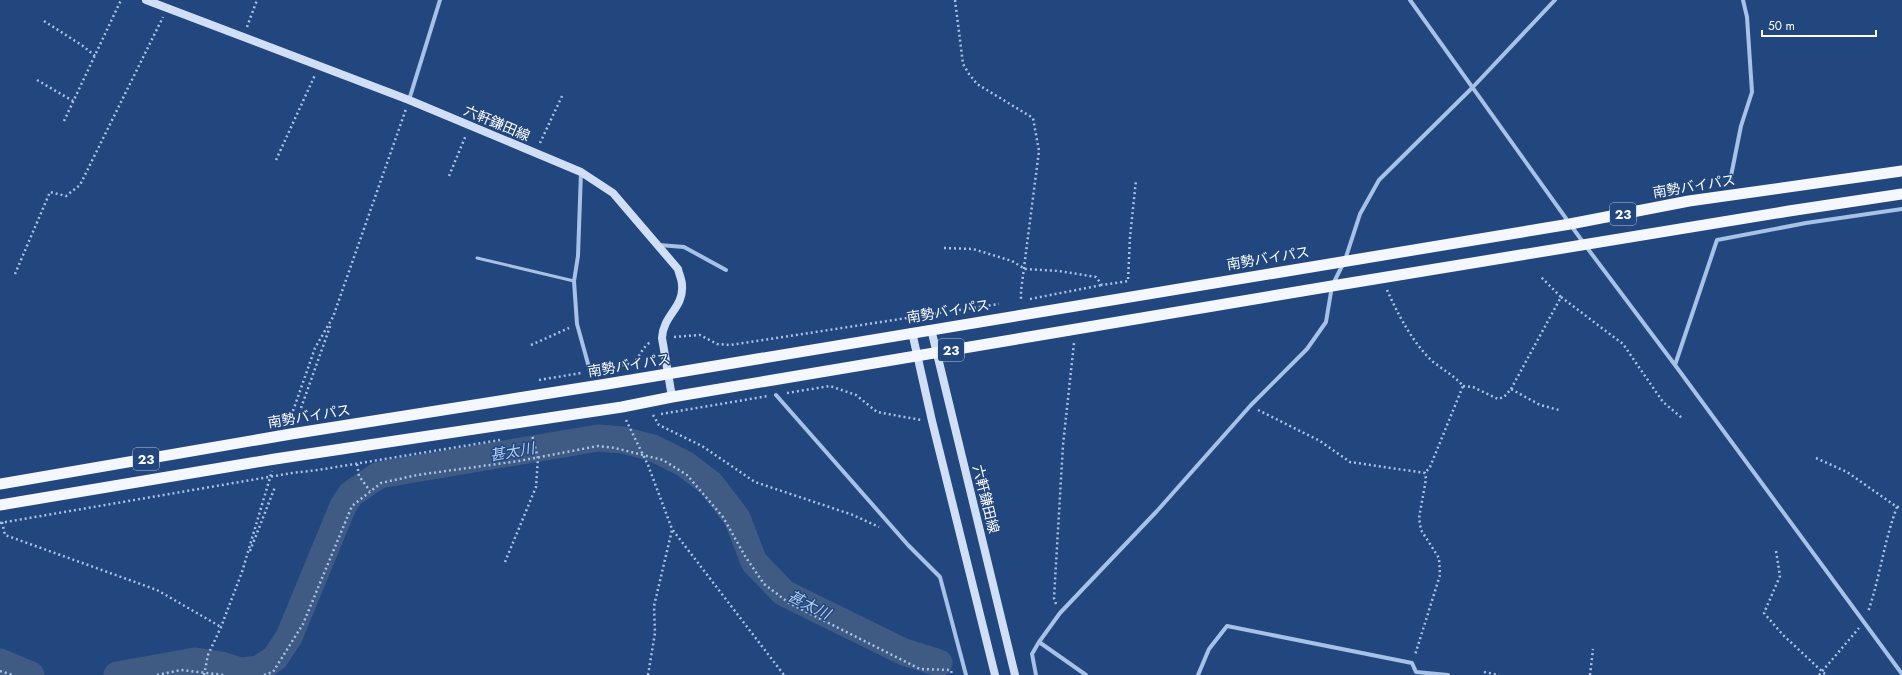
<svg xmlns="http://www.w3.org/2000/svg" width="1902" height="675" font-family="Jost,'Noto Sans JP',sans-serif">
  <rect width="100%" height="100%" fill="#22467e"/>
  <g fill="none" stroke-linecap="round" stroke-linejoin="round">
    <!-- stream -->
    <path stroke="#9bbbe8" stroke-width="4.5" d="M 259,669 L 263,675"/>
    <!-- river -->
    <path stroke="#3f5b83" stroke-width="27" d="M 0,662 L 31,675
      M 117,675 L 195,661 L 222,665 L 241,671 L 259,669 L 275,658 L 289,637 L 343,506 L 351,494 L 379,475 L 598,438 L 623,440 L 653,448 L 685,464 L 711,484 L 737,518 L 754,562 L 784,593 L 904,652 L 939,663"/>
    <!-- path -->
    <path stroke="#a7c1e7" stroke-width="2.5" stroke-dasharray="2 3" stroke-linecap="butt" d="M 955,0 L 963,64 L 969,74 L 977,84 L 1033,118 L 1039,151 L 1021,291 L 1021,301
      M 44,21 L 83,46 L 95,56
      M 247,27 L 257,0
      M 37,80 L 73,101
      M 64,121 L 121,0
      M 540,143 L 563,94
      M 276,160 L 315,75
      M 449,176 L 466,135
      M 944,248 L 973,249 L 1012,261 L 1025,269 L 1059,271 L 1096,277 L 1102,285 L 1128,281 L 1130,237 L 1136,180
      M 15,274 L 50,192 L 66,196 L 80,185 L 163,17
      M 1387,290 C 1398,314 1410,338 1429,358 C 1439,368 1453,374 1463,386 L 1430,467 L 1425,473
      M 1561,297 L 1623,344 L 1663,402 L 1682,418
      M 1030,299 L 1102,285
      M 674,337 L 700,335 L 717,344 L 730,345 L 999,304
      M 531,345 L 569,328
      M 598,370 L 634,363 C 639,357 644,345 651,342
      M 539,380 L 581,373
      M 1463,386 L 1473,387 L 1498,399 L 1504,397 L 1511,389 L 1540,405 L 1559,410
      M 1511,389 L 1561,297 L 1540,276
      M 787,393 L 830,386 L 856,395 L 877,412 L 921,420
      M 301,408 L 331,324
      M 1258,410 L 1320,441 L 1350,462 L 1425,473 L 1426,479 L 1419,518 L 1421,530 L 1439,558 L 1440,575 L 1415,655
      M 661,414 L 768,396
      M 653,415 L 659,425 L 702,446 L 755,482 L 853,515 L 879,527
      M 626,420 L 648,465 L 672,529 L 784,675
      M 293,421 L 293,411 L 315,348 L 333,317 L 406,109
      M 1816,458 L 1847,472 L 1897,507 C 1884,541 1880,577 1868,612
      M 357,464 L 359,476 L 370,491
      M 1897,507 L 1902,506
      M 2,522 L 5,535 L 157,590 L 221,627
      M 0,523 L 292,473 L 318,470 L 500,440
      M 250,551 L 275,487
      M 1776,551 L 1780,576 L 1764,613 L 1783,635 L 1826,675
      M 505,562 L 536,487 L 538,458 L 532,435
      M 1056,604 L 1054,598 L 1063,445 L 1074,343
      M 0,671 L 13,675
      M 1484,672 L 1499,675
      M 157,675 L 181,670 L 224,675
      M 204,675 L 208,655 L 221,627 L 242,572 L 272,471
      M 264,675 L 273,672 L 303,624 L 352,506 L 381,483 L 417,475 L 519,461 L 598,446 L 615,448 L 663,460 L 687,475 L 723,517 L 745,556 L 764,584 L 789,603 L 920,669 L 951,670 L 952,675
      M 648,675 L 655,633 L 654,606 L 672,530
      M 1590,675 L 1593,649
      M 1819,675 L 1859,628"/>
    <!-- service -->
    <path stroke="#a7c1e7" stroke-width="3" d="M 477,258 L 574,281"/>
    <!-- minor -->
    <path stroke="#a7c1e7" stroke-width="4" d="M 1410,0 L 1585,245 L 1675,365 L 1902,674
      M 409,100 L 440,0
      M 581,172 L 578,256 L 574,281 L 577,324 L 590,371
      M 1730,181 L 1741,126 L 1752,92 L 1747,17 L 1743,0
      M 659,245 L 684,247 L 726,270
      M 1675,365 L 1717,240 L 1806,223 L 1902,209
      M 776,395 L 908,545 L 940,577 L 966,675
      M 1039,642 L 1086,675
      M 1036,675 L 1032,654 L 1039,642 L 1060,613 L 1157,511 L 1251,405 L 1307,349 L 1326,322 L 1332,286 L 1345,260 L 1360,214 L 1379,180 L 1473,87 L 1555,0
      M 1198,675 L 1209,649 L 1227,626 L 1412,663 L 1416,672 L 1448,675"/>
    <!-- secondary -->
    <path stroke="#d1dff6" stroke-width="8" d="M 146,0 L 409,100 L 581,172 L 613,193 L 678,269 C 679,274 682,280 682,285 C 684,308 663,315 662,338 L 672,397
      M 931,329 L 1015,675
      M 912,332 L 932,421 L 995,675"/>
    <!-- trunk -->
    <path stroke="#f4f8fe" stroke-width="11" d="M 0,484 L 291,434 L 607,384 L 1570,224 L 1689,201 L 1902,171
      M 0,505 L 275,459 L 622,407 L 672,397 L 1332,286 L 1789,211 L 1902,194"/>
  </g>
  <g text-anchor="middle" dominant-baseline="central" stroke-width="3" stroke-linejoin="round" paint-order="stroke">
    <!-- shield labels -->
    <g fill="#22467e" stroke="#bdc8d8" stroke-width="1">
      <rect x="1610" y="203" width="26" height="22" rx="3"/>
      <rect x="938" y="339" width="26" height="22" rx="3"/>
      <rect x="133" y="448" width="26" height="22" rx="3"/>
    </g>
    <g font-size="13" font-weight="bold" fill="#fff">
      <text x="1623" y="214">23</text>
      <text x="951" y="350">23</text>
      <text x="146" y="459">23</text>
    </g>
    <!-- street labels -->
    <g font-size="14" fill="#fff" stroke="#22467e">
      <text transform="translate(497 123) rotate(23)">六軒鎌田線</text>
      <text transform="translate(1694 186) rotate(-9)">南勢バイパス</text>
      <text transform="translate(1268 258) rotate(-9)">南勢バイパス</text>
      <text transform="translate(948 311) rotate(-9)">南勢バイパス</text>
      <text transform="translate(629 365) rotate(-9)">南勢バイパス</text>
      <text transform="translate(309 416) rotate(-9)">南勢バイパス</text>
      <text transform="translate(986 499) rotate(76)">六軒鎌田線</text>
    </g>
    <!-- water labels -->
    <g font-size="15" font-style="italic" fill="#b2cbee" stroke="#22467e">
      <text transform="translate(512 452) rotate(-10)">甚太川</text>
      <text transform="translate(809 605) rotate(27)">甚太川</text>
    </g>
  </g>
  <!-- scale -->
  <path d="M1762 30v6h114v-6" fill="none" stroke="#ffffff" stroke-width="2"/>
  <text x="1768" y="30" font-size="12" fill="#ffffff" stroke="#22467e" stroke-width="3" paint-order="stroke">50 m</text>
</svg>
